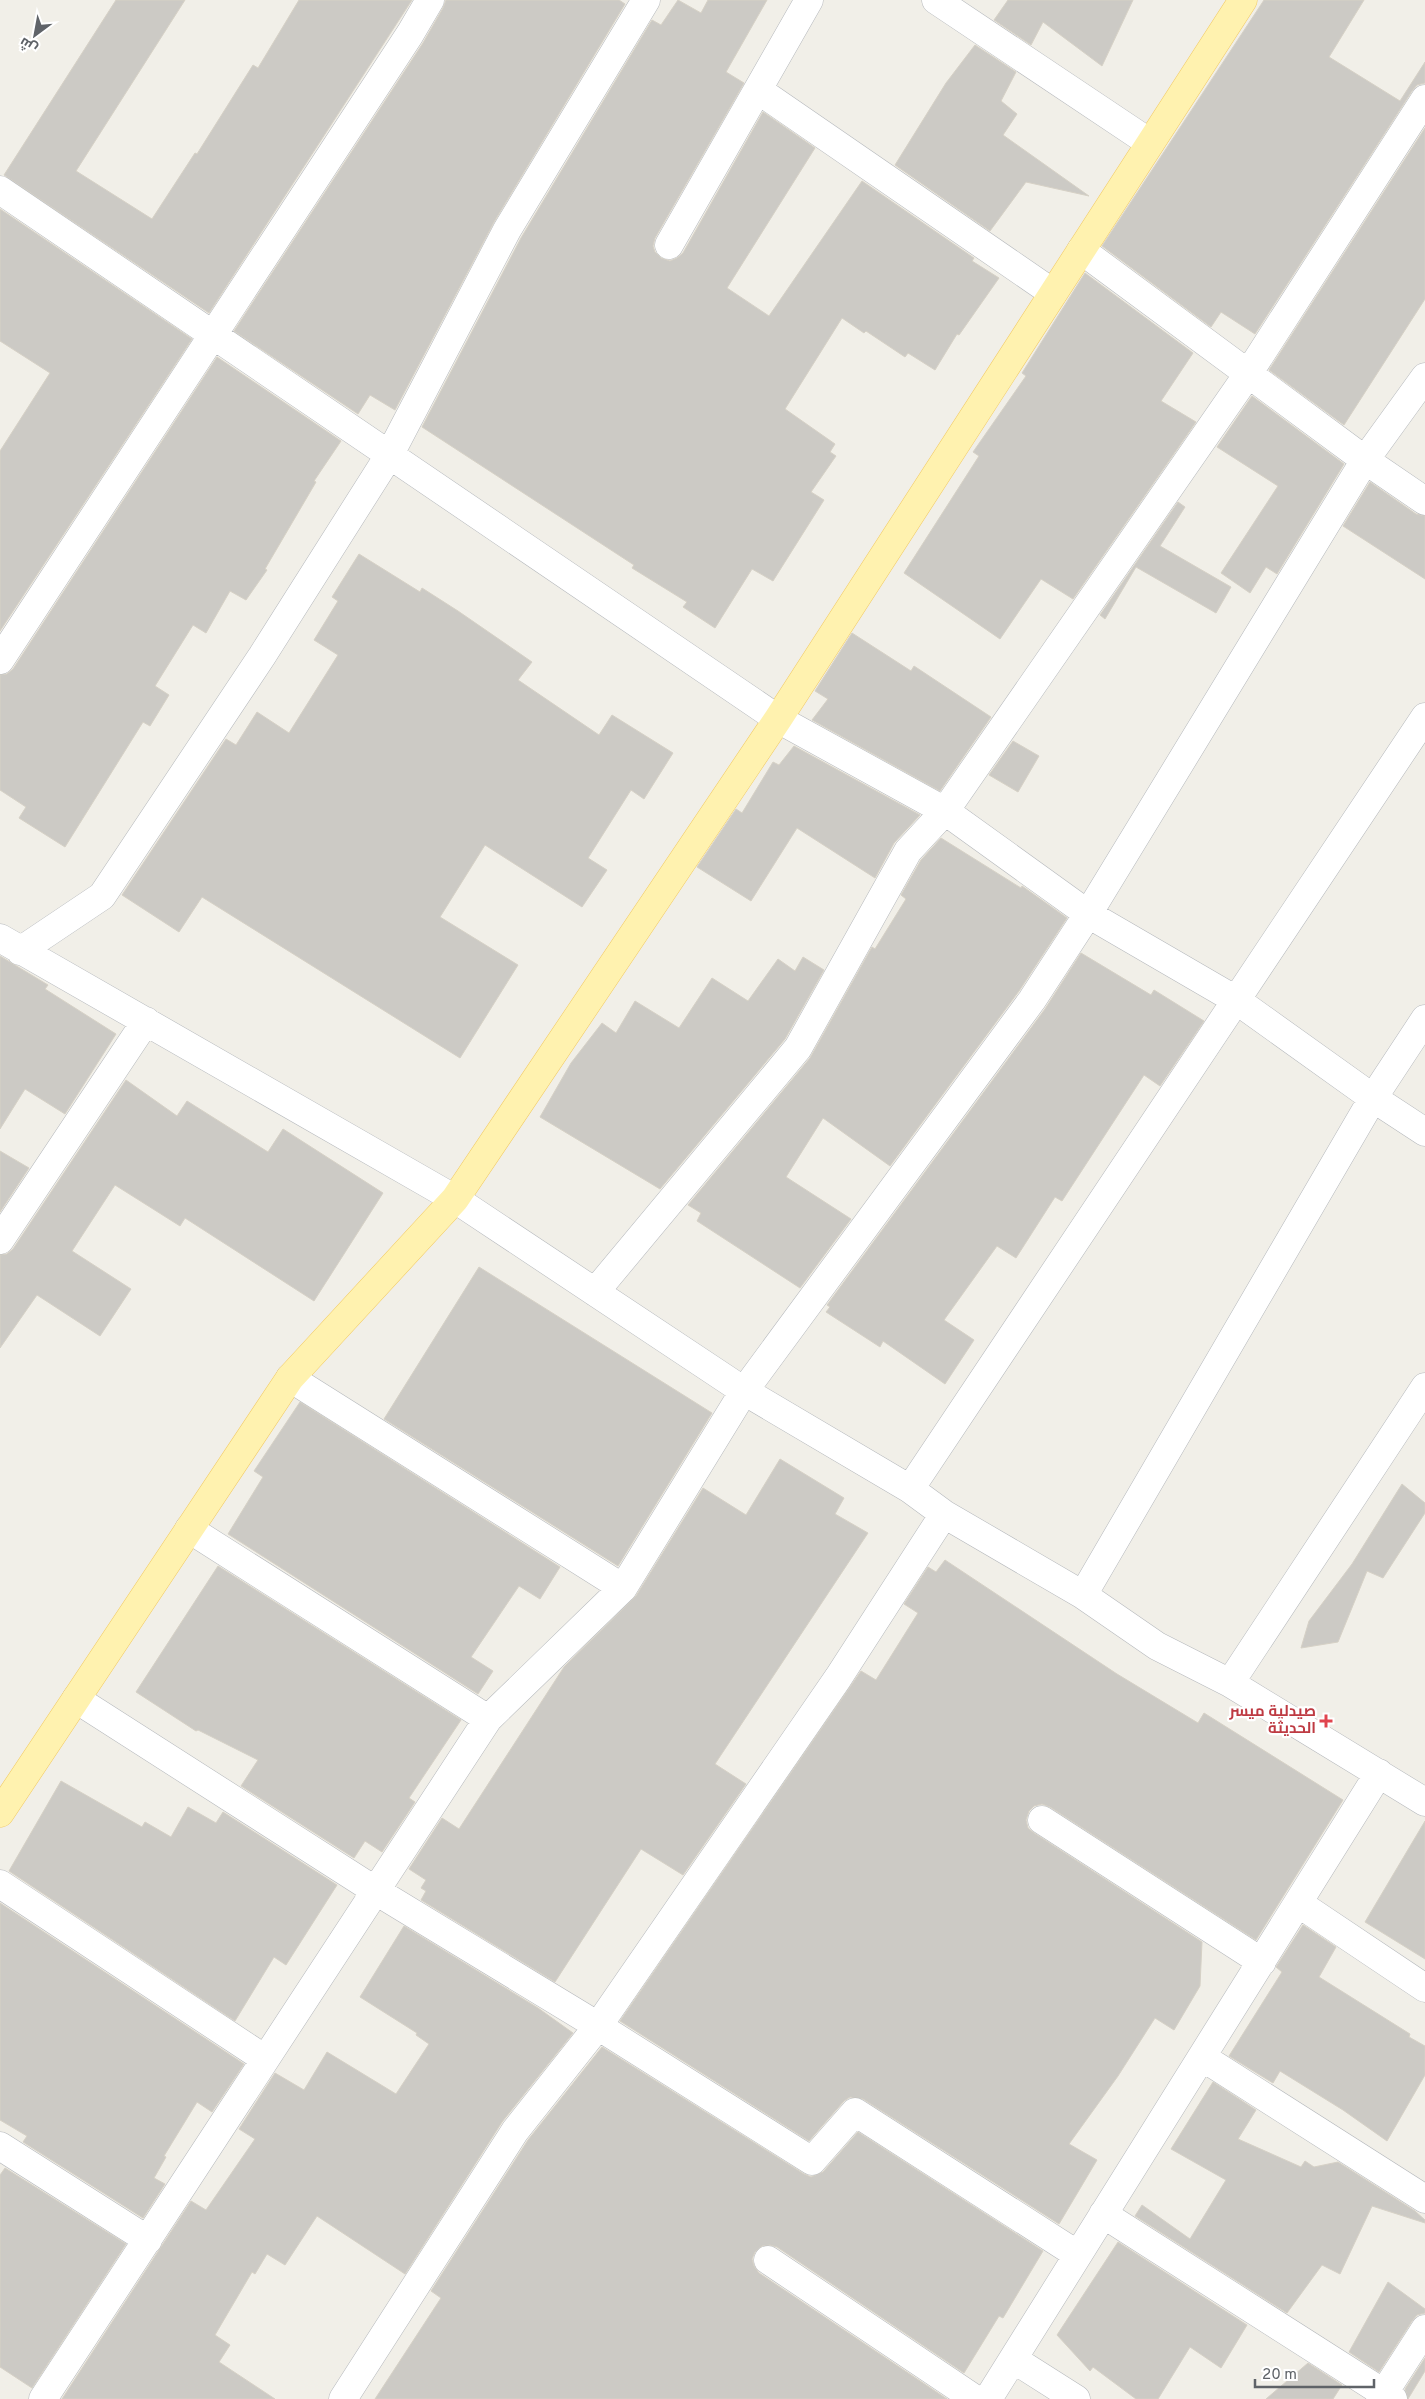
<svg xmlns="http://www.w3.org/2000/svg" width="1425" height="2399" font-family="Overpass,Cairo,sans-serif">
  <rect width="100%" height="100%" fill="#f1efe8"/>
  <!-- building -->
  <path fill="#cccac5" stroke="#d6d1c6" d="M 116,0 L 185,0 L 76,171 L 152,219 L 195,153 L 197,154 L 253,65 L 258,68 L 299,0 L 412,0 L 209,313 L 4,175 Z
    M 446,0 L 619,0 L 625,4 L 494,222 L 395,410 L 370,395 L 358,414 L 234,331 L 423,43 L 443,8 Z
    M 678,0 L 701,13 L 708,0 L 767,0 L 726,72 L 744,83 L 655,238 L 653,246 L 655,252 L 661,258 L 670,261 L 677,258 L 683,253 L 763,112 L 815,148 L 727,288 L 769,316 L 862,181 L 974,258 L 972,261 L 999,278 L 959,335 L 957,334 L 935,370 L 908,353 L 905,357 L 866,331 L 864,333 L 842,318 L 785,409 L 835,444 L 830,452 L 836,456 L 811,492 L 824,500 L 773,581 L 752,569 L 715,628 L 683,607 L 687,602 L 632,568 L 634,565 L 422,427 L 521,238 L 652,20 L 661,25 Z
    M 1008,0 L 1133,0 L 1102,66 L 1043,22 L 1031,45 L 994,20 Z
    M 1264,0 L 1364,0 L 1329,57 L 1400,101 L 1425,62 L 1425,83 L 1417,85 L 1412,91 L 1255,334 L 1221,312 L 1211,327 L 1102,246 Z
    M 975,45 L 1016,72 L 1001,101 L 1017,114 L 1003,135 L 1089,196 L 1026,182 L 990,231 L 895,165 L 946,83 Z
    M 1425,128 L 1425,299 L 1344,425 L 1269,370 Z
    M 0,209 L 192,339 L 0,631 L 0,451 L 50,373 L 0,341 Z
    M 1085,273 L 1193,353 L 1161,401 L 1196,422 L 1073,599 L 1041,579 L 1000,639 L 904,573 L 979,456 L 973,452 L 1026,376 L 1022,373 Z
    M 217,357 L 341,441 L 314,481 L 316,482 L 265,569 L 267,570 L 246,600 L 230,591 L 206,633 L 193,625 L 155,686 L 169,695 L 150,726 L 143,722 L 65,847 L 19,818 L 26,807 L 0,790 L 0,675 L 7,674 L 13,669 Z
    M 1252,396 L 1344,464 L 1277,574 L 1266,567 L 1250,593 L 1221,573 L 1278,486 L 1217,447 Z
    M 1370,482 L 1416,514 L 1425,516 L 1425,579 L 1343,526 Z
    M 1178,502 L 1185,507 L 1160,546 L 1231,587 L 1216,613 L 1136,567 L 1105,619 L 1100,615 Z
    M 359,554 L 420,592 L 422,588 L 458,611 L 532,662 L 518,680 L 599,735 L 612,715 L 673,753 L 644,799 L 631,790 L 588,858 L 607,870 L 582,907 L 485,845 L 440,917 L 518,965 L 460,1058 L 202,897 L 179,932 L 122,895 L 226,739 L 236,745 L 257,712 L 289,733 L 338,655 L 314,640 L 338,601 L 332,597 Z
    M 852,633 L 911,671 L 914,666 L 991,717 L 940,791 L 812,720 L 828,699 L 815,691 Z
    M 1013,741 L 1039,756 L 1018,792 L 989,775 Z
    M 794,746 L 920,815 L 894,843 L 875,878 L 797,828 L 751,901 L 697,867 L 736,809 L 742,813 L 773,762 L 779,765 Z
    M 941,838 L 1021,888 L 1022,886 L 1067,918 L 1019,991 L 890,1166 L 823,1118 L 786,1177 L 851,1219 L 800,1288 L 697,1221 L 701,1213 L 688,1205 L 810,1058 L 872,947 L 875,949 L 906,899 L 901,895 L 921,860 Z
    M 1081,953 L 1151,995 L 1154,990 L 1204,1021 L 1160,1086 L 1144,1075 L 1062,1201 L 1055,1197 L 1016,1258 L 997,1246 L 944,1320 L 974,1340 L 945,1384 L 883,1341 L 880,1347 L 826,1312 L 830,1307 L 827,1305 L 1045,1009 Z
    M 0,956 L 48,985 L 45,989 L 116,1034 L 65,1114 L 25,1089 L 0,1129 Z
    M 803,957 L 824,970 L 785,1039 L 660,1189 L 540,1117 L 571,1063 L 602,1023 L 616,1033 L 635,1001 L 679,1028 L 712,978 L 748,1001 L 778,959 L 795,971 Z
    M 126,1080 L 177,1116 L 187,1101 L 268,1152 L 283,1129 L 383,1193 L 314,1301 L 185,1218 L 180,1226 L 115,1185 L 72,1251 L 131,1289 L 100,1336 L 37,1295 L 0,1348 L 0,1255 L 7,1254 L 13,1249 Z
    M 0,1151 L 29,1168 L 0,1212 Z
    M 479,1267 L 712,1413 L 618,1566 L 384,1419 Z
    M 300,1402 L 560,1567 L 540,1599 L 519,1586 L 471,1657 L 493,1671 L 478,1694 L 228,1534 L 263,1477 L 254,1471 Z
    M 780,1459 L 844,1498 L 835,1514 L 868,1533 L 715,1764 L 746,1784 L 683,1875 L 641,1849 L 555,1982 L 421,1900 L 426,1891 L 421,1888 L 426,1880 L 409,1869 L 442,1818 L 459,1829 L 564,1667 L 636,1596 L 703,1488 L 746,1515 Z
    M 1402,1484 L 1425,1503 L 1425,1513 L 1383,1578 L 1367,1571 L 1338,1642 L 1301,1648 L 1309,1621 L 1352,1564 Z
    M 945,1560 L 1117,1674 L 1198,1723 L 1204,1713 L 1343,1800 L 1256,1940 L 1050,1807 L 1042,1804 L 1034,1806 L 1029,1811 L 1026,1820 L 1028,1828 L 1034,1833 L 1202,1942 L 1200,1986 L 1174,2030 L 1155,2018 L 1118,2076 L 1069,2144 L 1097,2160 L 1059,2224 L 863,2099 L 850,2097 L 844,2101 L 809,2141 L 620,2021 L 861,1671 L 876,1680 L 918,1613 L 904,1604 L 928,1567 L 936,1572 Z
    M 218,1566 L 461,1720 L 409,1798 L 415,1802 L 382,1852 L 365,1841 L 354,1858 L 241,1786 L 258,1760 L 198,1730 L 196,1731 L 136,1692 Z
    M 61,1781 L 142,1827 L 145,1822 L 171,1837 L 188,1807 L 216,1823 L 223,1812 L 337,1885 L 286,1965 L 274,1957 L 235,2021 L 9,1871 Z
    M 1425,1821 L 1425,1959 L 1365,1922 Z
    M 0,1903 L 244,2064 L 212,2112 L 197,2102 L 164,2156 L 166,2157 L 154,2178 L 165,2184 L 143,2218 L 23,2142 L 27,2136 L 0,2120 Z
    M 1303,1925 L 1336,1947 L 1319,1977 L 1410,2034 L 1409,2037 L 1425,2046 L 1425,2075 L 1387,2141 L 1343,2110 L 1280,2071 L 1273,2083 L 1229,2056 L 1282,1972 L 1276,1967 Z
    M 404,1926 L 538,2008 L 573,2033 L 502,2122 L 405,2274 L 317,2216 L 285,2265 L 267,2254 L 255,2274 L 252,2272 L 215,2335 L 230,2345 L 219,2362 L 275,2399 L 62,2399 L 191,2201 L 206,2210 L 255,2139 L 239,2129 L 275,2073 L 304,2090 L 327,2052 L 396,2094 L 429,2044 L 416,2035 L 417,2033 L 360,1997 Z
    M 602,2047 L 804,2174 L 811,2177 L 823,2172 L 858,2132 L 1043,2251 L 1003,2318 L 999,2316 L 964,2373 L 777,2247 L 770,2245 L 762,2246 L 755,2252 L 752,2259 L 754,2266 L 759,2273 L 947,2399 L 375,2399 L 441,2298 L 431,2291 L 528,2140 Z
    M 1213,2082 L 1256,2110 L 1238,2139 L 1301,2167 L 1305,2161 L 1314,2167 L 1338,2162 L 1415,2211 L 1425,2220 L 1425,2223 L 1372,2206 L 1340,2274 L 1322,2265 L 1287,2313 L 1135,2216 L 1142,2205 L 1190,2239 L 1226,2180 L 1171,2149 Z
    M 5,2168 L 126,2244 L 32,2388 L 0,2367 L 0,2175 Z
    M 1118,2242 L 1247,2325 L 1221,2368 L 1190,2347 L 1158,2399 L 1136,2399 L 1093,2367 L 1090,2371 L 1057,2335 Z
    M 1388,2282 L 1425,2309 L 1425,2313 L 1417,2315 L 1412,2321 L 1379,2372 L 1349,2352 Z
    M 1425,2358 L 1425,2371 L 1408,2399 L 1405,2389 Z
    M 1308,2363 L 1342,2385 L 1333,2399 L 1266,2399 Z"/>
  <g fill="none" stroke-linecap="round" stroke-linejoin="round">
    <!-- minor casing -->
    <g stroke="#b5b8bc" stroke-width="29">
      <path id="minor" d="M 936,0 L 1150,143
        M 758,90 L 1053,293
        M 0,190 L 778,719 L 945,811 L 1088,914 L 1236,1000 L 1373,1098 L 1425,1132
        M 669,245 L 809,0
        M 1081,250 L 1365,460 L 1425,501
        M 0,660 L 410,34 L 430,0
        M 0,938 L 455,1199 L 744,1391 L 910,1489 L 944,1514 L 1083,1595 L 1157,1646 L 1230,1683 L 1425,1802
        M 20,951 L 102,896 L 262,656 L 390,454 L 507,230 L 646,0
        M 0,1240 L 146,1021
        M 595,1292 L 798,1048 L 908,851 L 945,811 L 1248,374 L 1425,99
        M 290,1378 L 623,1588
        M 910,1489 L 1425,717
        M 189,1529 L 488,1719
        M 1083,1595 L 1373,1098 L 1425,1019
        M 1230,1683 L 1425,1387
        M 76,1699 L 376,1891 L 598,2026 L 812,2161 L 855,2112 L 1078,2255
        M 1042,1820 L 1262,1962
        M 0,1884 L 265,2059
        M 1298,1903 L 1425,1988
        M 1202,2057 L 1425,2199
        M 0,2146 L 148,2240
        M 1103,2214 L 1393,2399
        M 768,2260 L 975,2399
        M 1013,2359 L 1076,2399
        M 43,2399 L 488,1719 L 623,1588 L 744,1391 L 1032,1000 L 1088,914 L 1365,460 L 1425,377
        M 343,2399 L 515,2131 L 598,2026 L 838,1678 L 944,1514
        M 988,2399 L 1379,1773
        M 1380,2399 L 1425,2329"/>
    </g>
    <!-- major casing -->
    <g stroke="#f2c960" stroke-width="29">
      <path id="major" d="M 0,1813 L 290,1378 L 455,1199 L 778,719 L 1243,0"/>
    </g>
    <!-- minor -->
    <use href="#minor" stroke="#fff" stroke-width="28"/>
    <!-- major -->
    <use href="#major" stroke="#fff2af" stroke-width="28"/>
  </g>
  <!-- markers -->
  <path fill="#e0444e" stroke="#fff" stroke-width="2" d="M1323.5 1713.5h5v5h5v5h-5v5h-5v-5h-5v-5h5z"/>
  <g text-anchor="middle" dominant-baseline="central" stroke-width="4.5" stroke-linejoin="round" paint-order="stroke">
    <!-- health labels -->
    <g font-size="15" font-weight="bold" fill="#be3a42" stroke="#fff" text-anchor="end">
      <text x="1316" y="1712">صيدلية ميسر<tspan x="1316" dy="17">الحديثة</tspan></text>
    </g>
  </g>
  <!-- north arrow -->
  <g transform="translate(35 35) rotate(212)" stroke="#ffffff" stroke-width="4" paint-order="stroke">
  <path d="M0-4L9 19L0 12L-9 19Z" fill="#5f6368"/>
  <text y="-8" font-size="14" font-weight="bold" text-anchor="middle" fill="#5f6368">ش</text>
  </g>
  <!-- scale -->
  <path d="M1255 2379v8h119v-8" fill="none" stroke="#5f6368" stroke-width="2.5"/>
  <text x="1262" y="2379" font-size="15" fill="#5f6368" stroke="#ffffff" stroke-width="4" paint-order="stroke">20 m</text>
</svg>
